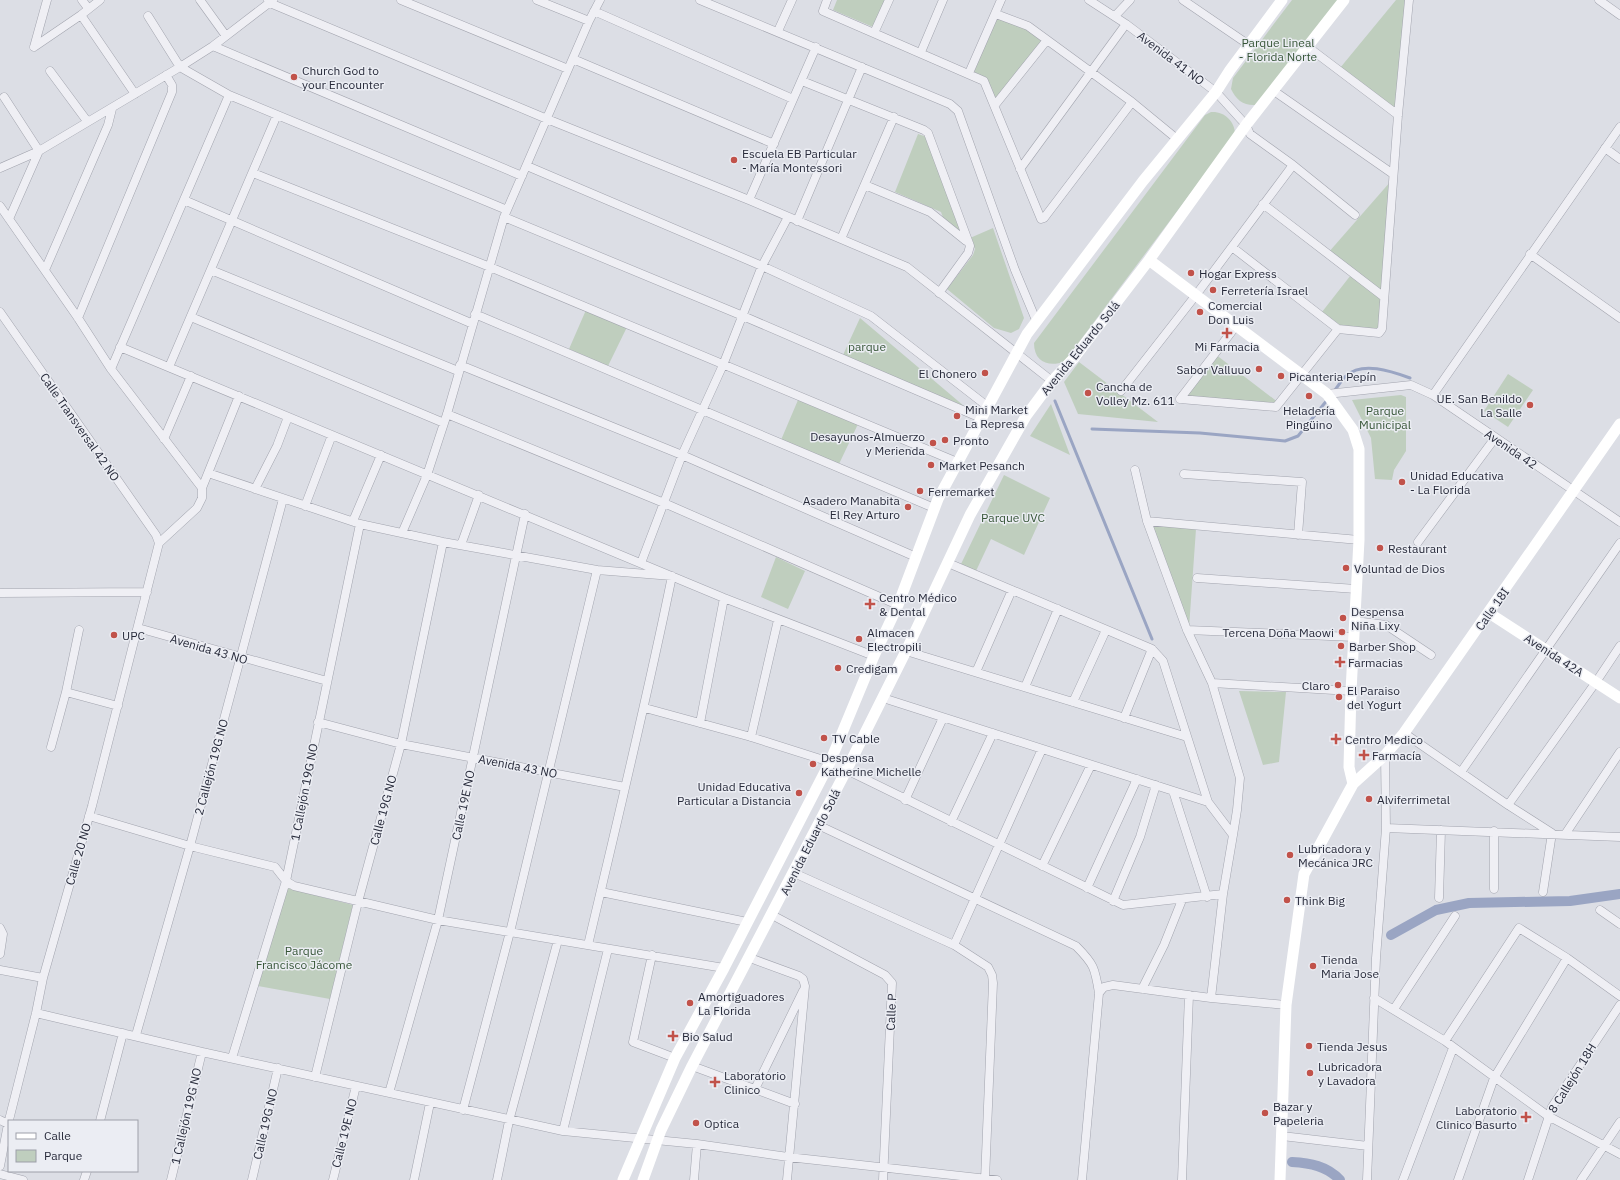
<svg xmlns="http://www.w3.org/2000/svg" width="1620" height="1180" font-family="'IBM Plex Sans',sans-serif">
  <rect width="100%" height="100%" fill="#dcdee5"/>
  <!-- green -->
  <path fill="#bfcebe" d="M 837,0 L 885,0 L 873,27 L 833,10 Z
    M 1292,0 L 1338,0 L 1256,105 C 1244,106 1236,100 1231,89 L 1233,78 Z
    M 1396,0 L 1407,0 L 1396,112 L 1340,68 Z
    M 997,18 L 1025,27 L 1042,40 L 996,100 L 985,77 L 973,72 Z
    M 1211,112 C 1224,111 1235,121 1235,134 L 1064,362 C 1048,367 1034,362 1034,343 L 1205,115 Z
    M 918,134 L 927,137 L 961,231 L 958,232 L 944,220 L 941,212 L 895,192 Z
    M 1391,181 L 1379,331 L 1340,325 L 1322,312 L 1354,271 L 1328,253 Z
    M 993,228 L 1024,318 L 1019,329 L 1011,333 L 994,328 L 947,289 L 973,255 L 975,249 L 970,238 Z
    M 586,310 L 627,327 L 608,366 L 569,349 Z
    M 860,318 L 964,406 L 843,355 Z
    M 1215,354 L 1279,403 L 1276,407 L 1182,397 Z
    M 1079,362 L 1158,422 L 1078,414 L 1064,382 Z
    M 1508,374 L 1533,390 L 1508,427 L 1484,411 Z
    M 1401,395 L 1406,397 L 1406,451 L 1394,470 L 1392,480 L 1375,479 L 1371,438 L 1352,400 Z
    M 798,400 L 858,424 L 839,464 L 781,440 Z
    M 1051,404 L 1070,455 L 1030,436 Z
    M 1004,475 L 1050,498 L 1024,555 L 991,539 L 976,571 L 961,564 Z
    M 1152,524 L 1196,529 L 1189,628 Z
    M 776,557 L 805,571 L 788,609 L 761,597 Z
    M 1239,691 L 1286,692 L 1279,762 L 1263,765 Z
    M 287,888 L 353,905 L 330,999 L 258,986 Z"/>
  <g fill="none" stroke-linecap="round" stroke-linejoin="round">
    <!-- stream -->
    <path stroke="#9aa5c3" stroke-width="3" d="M 1334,391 C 1338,387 1341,380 1346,376 C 1362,361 1391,371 1410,378
      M 1055,401 L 1152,639
      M 1092,429 L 1200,433 L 1285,441 L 1298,436 L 1328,399"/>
    <!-- canal -->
    <path stroke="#9aa5c3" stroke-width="10" d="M 1391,935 L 1436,910 L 1469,903 L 1570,901 L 1620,894
      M 1292,1162 C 1310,1163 1327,1166 1340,1180"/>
    <!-- street casing -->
    <g stroke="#a2a4ae" stroke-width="9">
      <path id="street" d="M 82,0 L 88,8
        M 200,0 L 226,36
        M 268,0 L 270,3 L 547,119 L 749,200 L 907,267 L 1052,381
        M 401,0 L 568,69
        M 537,0 L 589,21
        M 700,0 L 950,104 L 958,111 L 1015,270 L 1036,320
        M 827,0 L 823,11 L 984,81 L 1041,219 L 1044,218 L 1132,102
        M 1089,0 L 1126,24 L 1216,92 L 1246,125 L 1250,134 L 1293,165 L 1196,295 L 1121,391
        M 1183,0 L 1249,45
        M 1599,0 L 1620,15
        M 594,11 L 793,99
        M 996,14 L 1028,26 L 1132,102 L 1177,139
        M 81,15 L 135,94
        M 148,16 L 180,67 L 213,46 L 273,0
        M 1115,16 L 1130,0
        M 778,31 L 792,0
        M 874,33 L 889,0
        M 213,46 L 522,176
        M 34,47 L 81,15 L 100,0
        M 34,47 L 47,0
        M 1308,47 L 1398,115
        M 921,52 L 943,0
        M 573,59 L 774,144
        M 50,71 L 87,121
        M 969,73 L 1001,0
        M 802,81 L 924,130 L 928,133 L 970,246 L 968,253 L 939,293
        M 1274,91 L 1393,174
        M 4,97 L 39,151 L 9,219
        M 995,105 L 1047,40
        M 1605,148 L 1620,159
        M 1293,165 L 1355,215
        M 527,166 L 762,266 L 871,316 L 987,406
        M 0,168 L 39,151 L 180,67 L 229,95 L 507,210
        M 1020,169 L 1126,24
        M 253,173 L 490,267 L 957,462
        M 865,185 L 930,212 L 966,241
        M 184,200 L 473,324
        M 749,200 L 816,47
        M 1263,204 L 1384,297
        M 0,206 L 78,318 L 111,369 L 202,488
        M 504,217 L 743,316 L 981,418
        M 797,221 L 862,67
        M 841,239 L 894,117
        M 1530,254 L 1620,318
        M 45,270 L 108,125 L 112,109
        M 211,270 L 458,371
        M 0,312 L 156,535 L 159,543
        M 475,314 L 934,508
        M 191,317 L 444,423
        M 78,318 L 172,92 L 172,85 L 166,75
        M 1338,329 L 1379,333 L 1382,329 L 1398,115 L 1409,0
        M 120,347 L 724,598 L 874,656
        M 460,365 L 682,455 L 916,557
        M 169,367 L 277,115
        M 111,369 L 229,95
        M 1327,394 L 1411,385 L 1433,395 L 1620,522
        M 1433,395 L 1620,127
        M 1180,399 L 1276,407 L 1338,329 L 1232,247
        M 1180,399 L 1236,326
        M 447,414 L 664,503 L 898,605
        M 164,439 L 191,376
        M 1135,470 L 1147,521 L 1187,630 L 1212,683 L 1240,778 L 1237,810 L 1233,835
        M 208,473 L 360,524 L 443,542 L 597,570
        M 1184,474 L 1302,482 L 1298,535
        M 255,489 L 277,446 L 288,417
        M 305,506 L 332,435
        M 353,521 L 381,455
        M 1147,521 L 1359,540
        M 402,533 L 427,475 L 447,414 L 504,217 L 589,21 L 600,0
        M 1418,542 L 1495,438
        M 159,543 L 197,508 L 202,498 L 202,488 L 239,396
        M 461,545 L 479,495
        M 641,563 L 682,455 L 723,365 L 762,266 L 788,217
        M 948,563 L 1152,649 L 1163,661 L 1208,802 L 1233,835 L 1223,894 L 1211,998
        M 1197,578 L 1356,589
        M 0,593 L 147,592
        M 1355,621 L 1386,625 L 1431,655
        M 138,628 L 327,681
        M 1187,630 L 1354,637
        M 906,651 L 1187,737
        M 976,672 L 1012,590
        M 1212,683 L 1351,691
        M 1025,687 L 1058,609
        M 66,692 L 79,630
        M 883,698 L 1208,802
        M 1073,702 L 1106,630
        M 645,708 L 751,737 L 830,762 L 1123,905 L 1223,894
        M 1124,718 L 1152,649
        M 318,722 L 401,744 L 625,787
        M 700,723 L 724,598
        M 1404,733 L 1508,805 L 1552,833 L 1543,892
        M 751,737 L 778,620
        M 51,747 L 66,692 L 118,706
        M 1461,772 L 1620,543
        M 1173,791 L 1207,897
        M 905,800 L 943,718
        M 1508,805 L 1596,682 L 1620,646
        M 89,816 L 190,846 L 275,867 L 286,881 L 294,886 L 438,920 L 724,968
        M 951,822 L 993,733
        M 818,825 L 1076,946 C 1094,964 1095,968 1099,993 L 1082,1180
        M 1386,828 L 1620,837
        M 1566,833 L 1620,752
        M 1042,866 L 1091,765
        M 794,873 L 954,945 L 988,967 L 992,975 L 993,983 L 985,1180
        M 1087,888 L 1137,779
        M 1494,889 L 1494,831
        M 601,892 L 747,922
        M 1439,898 L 1441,830
        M 1113,901 L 1140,837 L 1156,785
        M 1600,910 L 1620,924
        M 772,915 L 885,975 L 892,983 L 883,1180
        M 0,928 L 3,934 L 0,954
        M 954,945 L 1042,749
        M 652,955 L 633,1042 L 675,1058
        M 750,958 L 799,976 L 803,979 L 805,986 L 787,1180
        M 0,970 L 43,978
        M 1142,989 L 1164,945 L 1182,900
        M 1099,993 L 1104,987 L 1113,985 L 1211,998 L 1286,1005
        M 1374,998 L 1445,1041 L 1548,1116 L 1620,1154
        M 1394,1009 L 1455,916
        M 36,1013 L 202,1052 L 563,1131 L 697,1144 L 788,1157 L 997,1180
        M 136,1035 L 190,846 L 283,499
        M 1445,1041 L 1519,928 L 1567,958 L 1620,996
        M 232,1058 L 286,881 L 360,524
        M 692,1066 L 795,1104
        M 315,1077 L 358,902 L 401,744 L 443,542
        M 755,1089 L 803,991
        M 389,1093 L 438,920 L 525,514
        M 463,1110 L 510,932 L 597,570 L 672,576 C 647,699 617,822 588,945
        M 0,1120 L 8,1124
        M 100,1121 L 123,1033
        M 563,1131 L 608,949
        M 1282,1136 L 1368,1146
        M 0,1166 L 8,1124 L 36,1013 L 43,978 L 92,806 L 159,543
        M 0,1174 L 23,1180
        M 84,1180 L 87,1171
        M 171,1180 L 202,1052
        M 252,1180 L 278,1068
        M 333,1180 L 356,1086
        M 414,1180 L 430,1103
        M 497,1180 L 509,1121 L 558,940
        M 694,1180 L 697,1144
        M 1182,1180 L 1189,995
        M 1367,1180 L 1376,958 L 1386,828 L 1385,755
        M 1403,1180 L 1453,1048
        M 1458,1180 L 1494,1078 L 1567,958
        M 1528,1180 L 1552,1107 L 1620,1005
        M 1581,1180 L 1620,1122"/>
    </g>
    <!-- street -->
    <use href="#street" stroke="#efeff4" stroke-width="8"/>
    <!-- secondary -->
    <path stroke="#fff" stroke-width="11" d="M 1149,260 L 1327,394 L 1353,430 L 1359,449 L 1359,540 L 1351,691 L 1349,767 L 1353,784 L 1304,874 L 1286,1005 L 1280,1180
      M 1489,613 L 1620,698
      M 1353,784 L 1385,755 L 1404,733 L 1620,424
      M 623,1180 L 675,1058 L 724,968 L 830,762 L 874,656 L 898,605 L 938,499 L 1027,334 L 1143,181 L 1216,92 L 1230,70 L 1282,0
      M 643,1180 L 661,1130 L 692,1066 L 846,771 L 906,651 L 970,515 L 1026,416 L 1052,381 L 1074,358 L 1149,260 L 1246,125 L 1344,0"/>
  </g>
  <!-- markers -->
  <g fill="#c1524a" stroke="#ebedf3" stroke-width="1.5">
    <circle cx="294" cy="77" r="4"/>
    <circle cx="734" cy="160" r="4"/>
    <circle cx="1191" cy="273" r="4"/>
    <circle cx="1213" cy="290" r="4"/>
    <circle cx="1200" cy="312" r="4"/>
    <path d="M1225 327h4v4h4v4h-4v4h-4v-4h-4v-4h4z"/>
    <circle cx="1259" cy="369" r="4"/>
    <circle cx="985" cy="373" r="4"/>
    <circle cx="1281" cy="376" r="4"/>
    <circle cx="1088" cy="393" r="4"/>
    <circle cx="1309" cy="396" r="4"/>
    <circle cx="1530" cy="405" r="4"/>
    <circle cx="957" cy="416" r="4"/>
    <circle cx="945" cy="440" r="4"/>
    <circle cx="933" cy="443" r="4"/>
    <circle cx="931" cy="465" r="4"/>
    <circle cx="1402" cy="482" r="4"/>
    <circle cx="920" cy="491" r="4"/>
    <circle cx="908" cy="507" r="4"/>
    <circle cx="1380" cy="548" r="4"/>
    <circle cx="1346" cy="568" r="4"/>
    <path d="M868 598h4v4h4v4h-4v4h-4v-4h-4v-4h4z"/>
    <circle cx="1343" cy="618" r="4"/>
    <circle cx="1342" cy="632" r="4"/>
    <circle cx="114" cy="635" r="4"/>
    <circle cx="859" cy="639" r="4"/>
    <circle cx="1341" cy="646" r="4"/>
    <path d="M1338 656h4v4h4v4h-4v4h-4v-4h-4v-4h4z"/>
    <circle cx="838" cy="668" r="4"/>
    <circle cx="1338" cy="685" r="4"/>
    <circle cx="1339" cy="697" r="4"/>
    <circle cx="824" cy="738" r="4"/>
    <path d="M1334 733h4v4h4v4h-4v4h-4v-4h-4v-4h4z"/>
    <path d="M1362 749h4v4h4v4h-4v4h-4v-4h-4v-4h4z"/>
    <circle cx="813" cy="764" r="4"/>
    <circle cx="799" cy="793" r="4"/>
    <circle cx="1369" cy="799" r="4"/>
    <circle cx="1290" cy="855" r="4"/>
    <circle cx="1287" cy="900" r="4"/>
    <circle cx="1313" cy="966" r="4"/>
    <circle cx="690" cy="1003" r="4"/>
    <path d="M671 1030h4v4h4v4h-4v4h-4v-4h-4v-4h4z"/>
    <circle cx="1309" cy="1046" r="4"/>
    <circle cx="1310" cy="1073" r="4"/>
    <path d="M713 1076h4v4h4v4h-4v4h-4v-4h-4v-4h4z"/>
    <circle cx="1265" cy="1113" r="4"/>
    <path d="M1524 1111h4v4h4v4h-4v4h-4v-4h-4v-4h4z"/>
    <circle cx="696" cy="1123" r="4"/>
  </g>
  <g text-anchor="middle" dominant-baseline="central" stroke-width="3" stroke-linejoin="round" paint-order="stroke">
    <!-- park labels -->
    <g font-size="12" fill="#365537" stroke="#ebedf3">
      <text x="1278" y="42">Parque Lineal<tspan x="1278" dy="14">- Florida Norte</tspan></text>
      <text x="867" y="346">parque</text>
      <text x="1385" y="410">Parque<tspan x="1385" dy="14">Municipal</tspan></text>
      <text x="1013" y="517">Parque UVC</text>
      <text x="304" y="950">Parque<tspan x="304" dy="14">Francisco Jácome</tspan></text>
    </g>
    <!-- street labels -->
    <g font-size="12" fill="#272a3a" stroke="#ebedf3">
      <text transform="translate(1171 58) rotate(37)">Avenida 41 NO</text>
      <text transform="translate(1080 348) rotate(-51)">Avenida Eduardo Solá</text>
      <text transform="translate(80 427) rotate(55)">Calle Transversal 42 NO</text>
      <text transform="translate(1511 449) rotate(34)">Avenida 42</text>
      <text transform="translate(1492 609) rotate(-55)">Calle 18I</text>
      <text transform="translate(209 649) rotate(16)">Avenida 43 NO</text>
      <text transform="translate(1554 655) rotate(33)">Avenida 42A</text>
      <text transform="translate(518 766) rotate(11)">Avenida 43 NO</text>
      <text transform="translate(211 767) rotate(-75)">2 Callejón 19G NO</text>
      <text transform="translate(304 792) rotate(-79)">1 Callejón 19G NO</text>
      <text transform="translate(463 805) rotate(-78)">Calle 19E NO</text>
      <text transform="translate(383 810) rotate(-75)">Calle 19G NO</text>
      <text transform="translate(810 842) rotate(-63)">Avenida Eduardo Solá</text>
      <text transform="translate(78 854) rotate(-74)">Calle 20 NO</text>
      <text transform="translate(891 1012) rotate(-88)">Calle P</text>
      <text transform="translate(1572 1078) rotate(-58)">8 Callejón 18H</text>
      <text transform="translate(186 1116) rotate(-77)">1 Callejón 19G NO</text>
      <text transform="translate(265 1124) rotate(-77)">Calle 19G NO</text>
      <text transform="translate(344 1133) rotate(-76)">Calle 19E NO</text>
    </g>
    <!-- poi labels -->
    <g font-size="12" fill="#272a3a" stroke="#ebedf3" text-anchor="start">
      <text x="302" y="70">Church God to<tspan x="302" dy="14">your Encounter</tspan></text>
      <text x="742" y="153">Escuela EB Particular<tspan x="742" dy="14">- María Montessori</tspan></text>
      <text x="1199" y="273">Hogar Express</text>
      <text x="1221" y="290">Ferretería Israel</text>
      <text x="1208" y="305">Comercial<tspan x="1208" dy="14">Don Luis</tspan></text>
      <text x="1227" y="346" text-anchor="middle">Mi Farmacia</text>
      <text x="1251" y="369" text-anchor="end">Sabor Valluuo</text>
      <text x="977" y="373" text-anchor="end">El Chonero</text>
      <text x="1289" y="376">Picanteria Pepín</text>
      <text x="1096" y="386">Cancha de<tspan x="1096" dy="14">Volley Mz. 611</tspan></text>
      <text x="1522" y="398" text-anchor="end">UE. San Benildo<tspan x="1522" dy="14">La Salle</tspan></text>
      <text x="965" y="409">Mini Market<tspan x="965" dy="14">La Represa</tspan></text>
      <text x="1309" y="410" text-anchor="middle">Heladería<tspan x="1309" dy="14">Pingüino</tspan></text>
      <text x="925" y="436" text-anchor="end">Desayunos-Almuerzo<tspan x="925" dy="14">y Merienda</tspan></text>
      <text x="953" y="440">Pronto</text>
      <text x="939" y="465">Market Pesanch</text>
      <text x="1410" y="475">Unidad Educativa<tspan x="1410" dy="14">- La Florida</tspan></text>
      <text x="928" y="491">Ferremarket</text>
      <text x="900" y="500" text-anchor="end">Asadero Manabita<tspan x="900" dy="14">El Rey Arturo</tspan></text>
      <text x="1388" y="548">Restaurant</text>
      <text x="1354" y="568">Voluntad de Dios</text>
      <text x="879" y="597">Centro Médico<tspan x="879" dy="14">&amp; Dental</tspan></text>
      <text x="1351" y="611">Despensa<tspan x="1351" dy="14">Niña Lixy</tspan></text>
      <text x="867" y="632">Almacen<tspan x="867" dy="14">Electropili</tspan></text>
      <text x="1334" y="632" text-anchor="end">Tercena Doña Maowi</text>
      <text x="122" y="635">UPC</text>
      <text x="1349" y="646">Barber Shop</text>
      <text x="1348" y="662">Farmacias</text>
      <text x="846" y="668">Credigam</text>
      <text x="1330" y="685" text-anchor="end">Claro</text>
      <text x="1347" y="690">El Paraiso<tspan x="1347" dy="14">del Yogurt</tspan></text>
      <text x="832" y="738">TV Cable</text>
      <text x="1345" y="739">Centro Medico</text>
      <text x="1372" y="755">Farmacía</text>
      <text x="821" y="757">Despensa<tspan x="821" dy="14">Katherine Michelle</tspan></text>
      <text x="791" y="786" text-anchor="end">Unidad Educativa<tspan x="791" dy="14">Particular a Distancia</tspan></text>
      <text x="1377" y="799">Alviferrimetal</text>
      <text x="1298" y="848">Lubricadora y<tspan x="1298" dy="14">Mecánica JRC</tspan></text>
      <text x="1295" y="900">Think Big</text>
      <text x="1321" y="959">Tienda<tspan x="1321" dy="14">Maria Jose</tspan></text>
      <text x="698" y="996">Amortiguadores<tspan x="698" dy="14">La Florida</tspan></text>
      <text x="682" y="1036">Bio Salud</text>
      <text x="1317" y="1046">Tienda Jesus</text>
      <text x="1318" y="1066">Lubricadora<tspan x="1318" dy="14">y Lavadora</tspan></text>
      <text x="724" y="1075">Laboratorio<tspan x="724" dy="14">Clinico</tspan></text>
      <text x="1273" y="1106">Bazar y<tspan x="1273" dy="14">Papeleria</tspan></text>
      <text x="1517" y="1110" text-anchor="end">Laboratorio<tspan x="1517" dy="14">Clinico Basurto</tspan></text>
      <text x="704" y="1123">Optica</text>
    </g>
  </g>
  <!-- legend -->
  <rect x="8" y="1120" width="130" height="52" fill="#ebedf3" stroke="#9d9fa9"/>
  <rect x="16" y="1133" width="20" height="6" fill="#ffffff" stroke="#9d9fa9"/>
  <text x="44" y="1140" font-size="12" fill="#272a3a">Calle</text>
  <rect x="16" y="1150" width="20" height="12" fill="#bfcebe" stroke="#9d9fa9"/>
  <text x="44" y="1160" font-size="12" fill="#272a3a">Parque</text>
</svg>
